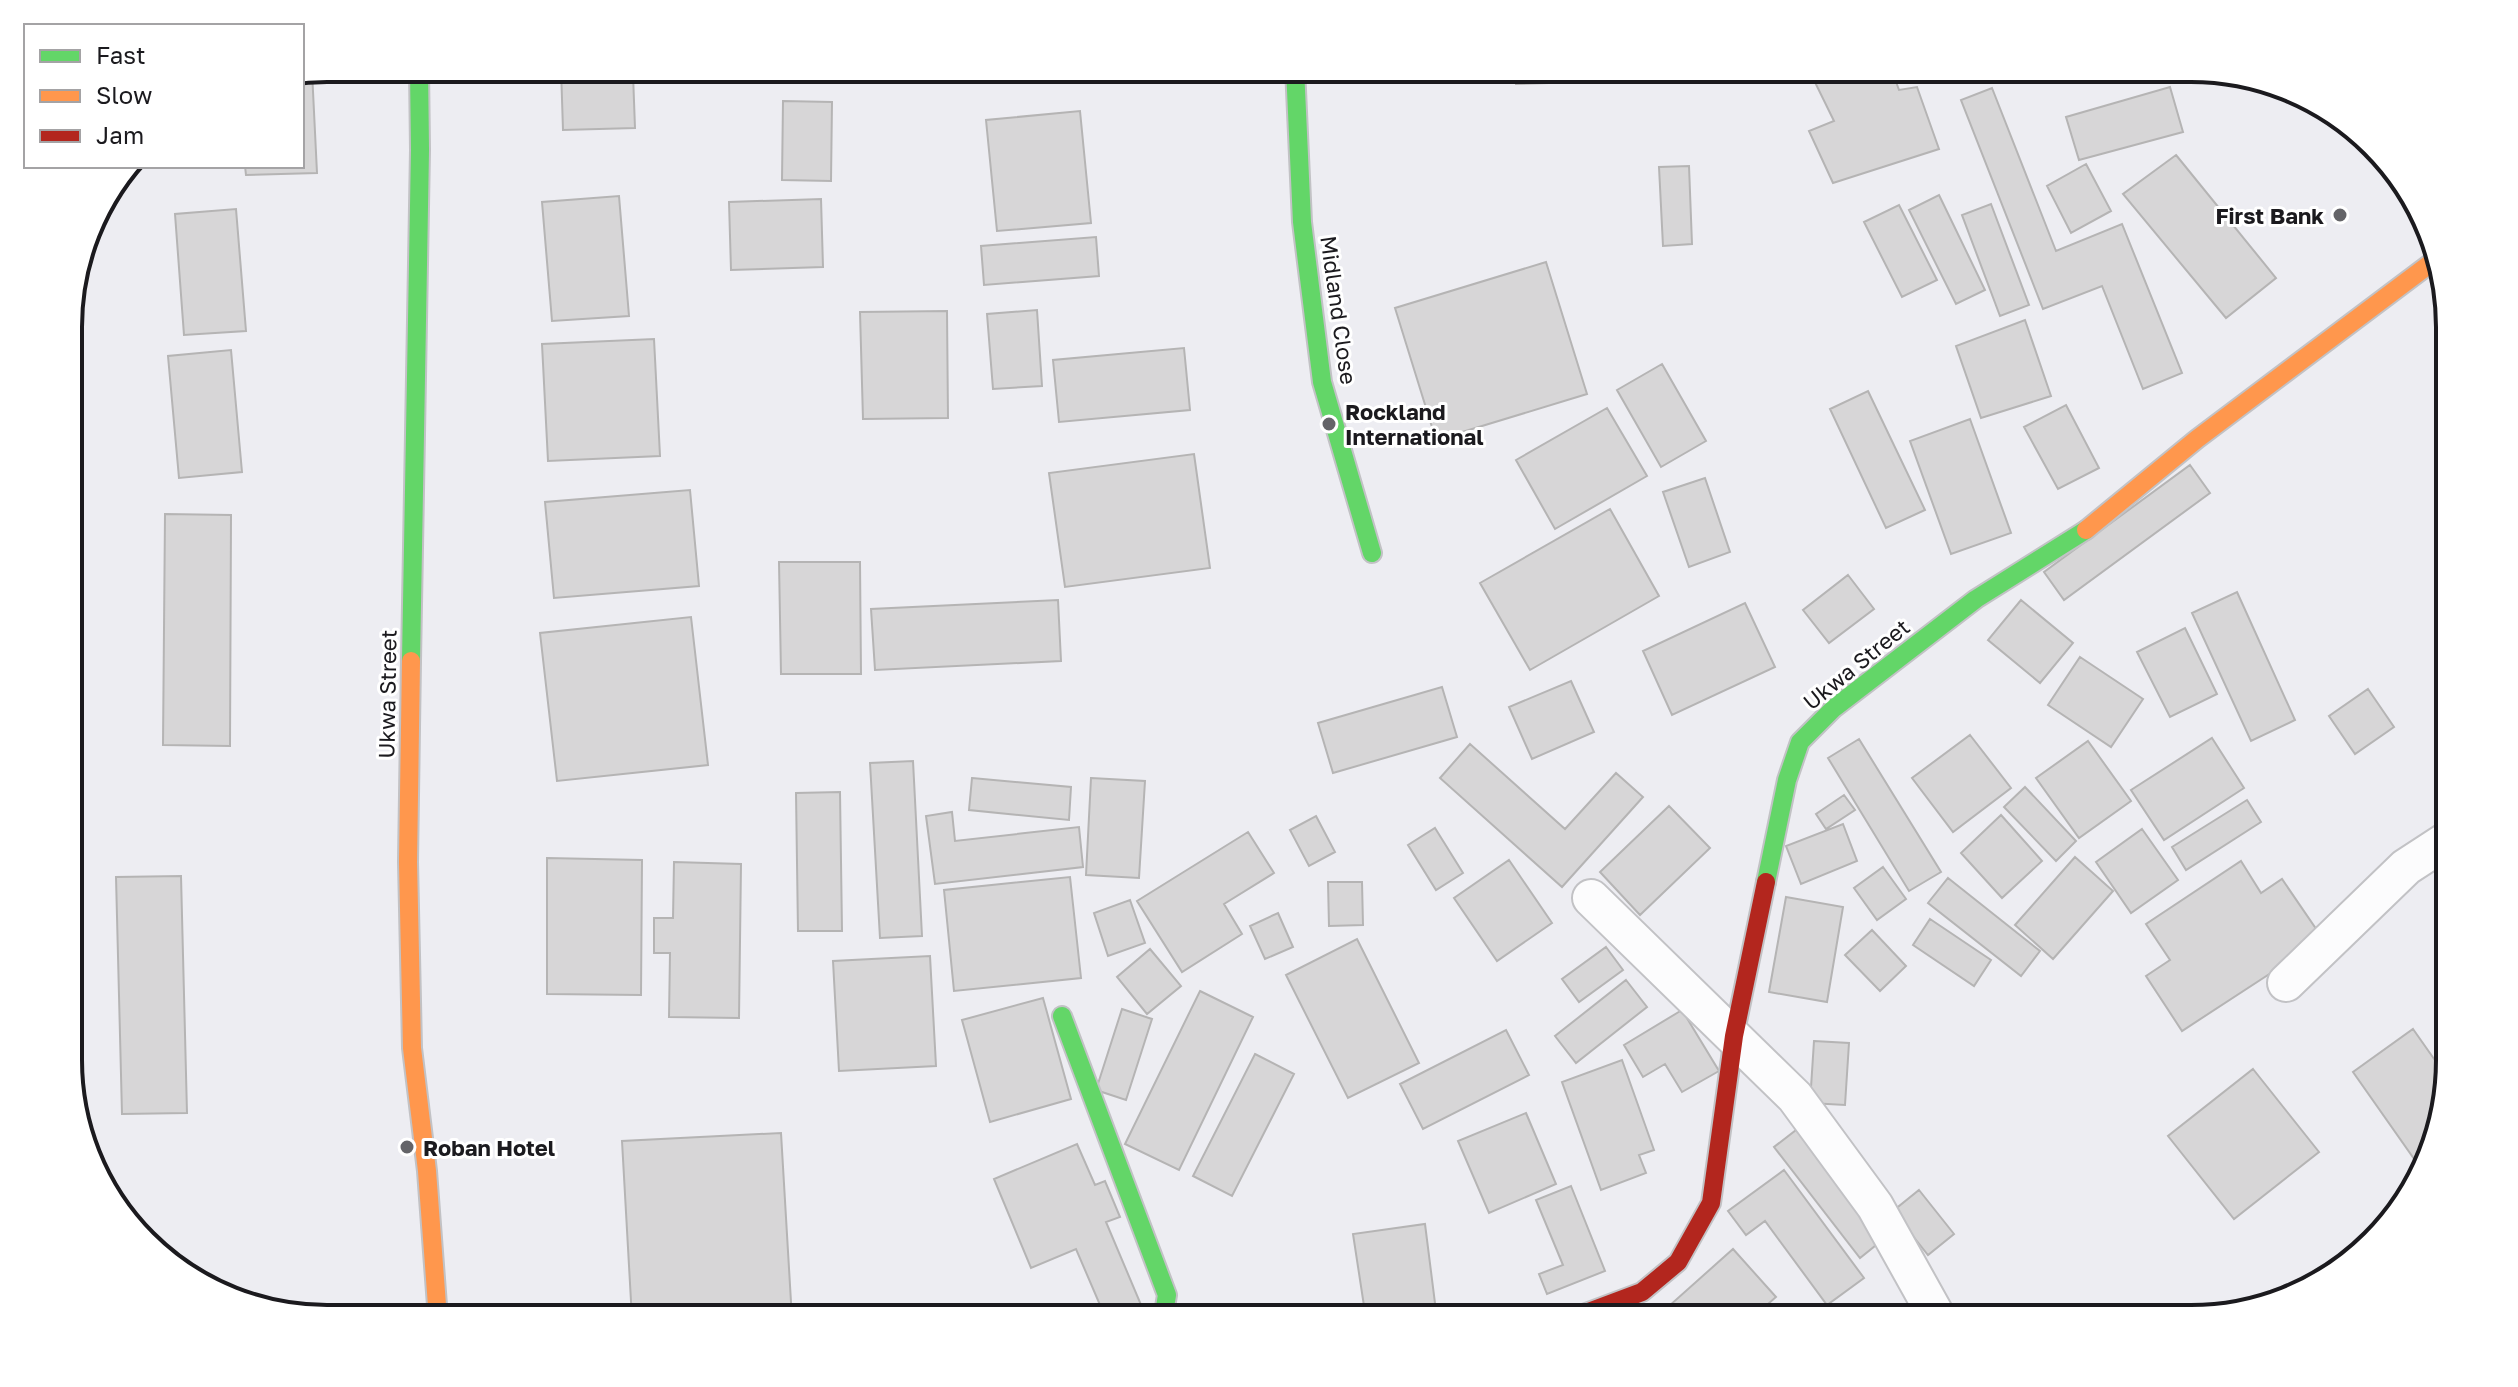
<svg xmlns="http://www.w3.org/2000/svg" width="2518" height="1387" font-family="'Golos Text',sans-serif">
  <rect width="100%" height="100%" fill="#ededf2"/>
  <!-- building -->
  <path fill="#d7d6d7" stroke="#b5b4b4" stroke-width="2" d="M 561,68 L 752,68 L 752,70 L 633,74 L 635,128 L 563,130 Z
    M 876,68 L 920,68 L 877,73 Z
    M 1211,68 L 1261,68 L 1262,72 L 1211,74 Z
    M 1516,68 L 1580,68 L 1581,82 L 1516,84 Z
    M 1808,68 L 1891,68 L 1899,90 L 1917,87 L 1939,149 L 1833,183 L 1809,131 L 1834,121 Z
    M 1917,68 L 1941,68 L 1920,76 Z
    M 312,71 L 317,173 L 246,175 L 245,166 L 302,166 L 302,73 Z
    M 2170,87 L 2183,132 L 2079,160 L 2066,117 Z
    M 1992,88 L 2056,251 L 2122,224 L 2182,373 L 2143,389 L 2102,286 L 2043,309 L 1961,100 Z
    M 783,101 L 832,102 L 831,181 L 782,180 Z
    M 1080,111 L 1091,223 L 997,231 L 986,120 Z
    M 2176,155 L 2276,278 L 2226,318 L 2123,194 Z
    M 2086,164 L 2111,211 L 2071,233 L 2047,186 Z
    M 1689,166 L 1692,244 L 1663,246 L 1659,167 Z
    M 1939,195 L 1985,290 L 1956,304 L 1909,210 Z
    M 619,196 L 629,316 L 552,321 L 542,202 Z
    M 821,199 L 823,267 L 731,270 L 729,202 Z
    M 1991,204 L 2029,305 L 2000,316 L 1962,215 Z
    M 1899,205 L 1937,280 L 1902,297 L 1864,222 Z
    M 236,209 L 246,331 L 184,335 L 175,214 Z
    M 1096,237 L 1099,276 L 984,285 L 981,246 Z
    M 1546,262 L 1587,394 L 1436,440 L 1395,308 Z
    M 1037,310 L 1042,386 L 993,389 L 987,314 Z
    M 947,311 L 948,418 L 863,419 L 860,312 Z
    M 2025,320 L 2051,396 L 1981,418 L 1956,346 Z
    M 654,339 L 660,456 L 548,461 L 542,344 Z
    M 1184,348 L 1190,410 L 1059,422 L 1053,360 Z
    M 231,350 L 242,472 L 179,478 L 168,356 Z
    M 1662,364 L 1706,441 L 1661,467 L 1617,390 Z
    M 1868,391 L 1925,510 L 1886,528 L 1830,409 Z
    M 2066,405 L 2099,468 L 2058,489 L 2024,427 Z
    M 1607,408 L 1647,476 L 1555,529 L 1516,460 Z
    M 1970,419 L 2011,533 L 1951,554 L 1910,441 Z
    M 1194,454 L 1210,568 L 1065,587 L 1049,473 Z
    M 2190,465 L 2210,493 L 2064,600 L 2044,572 Z
    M 1705,478 L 1730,552 L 1689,567 L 1663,492 Z
    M 690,490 L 699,586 L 554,598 L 545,502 Z
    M 1610,509 L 1659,596 L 1530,670 L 1480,583 Z
    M 165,514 L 231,515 L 230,746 L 163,745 Z
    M 779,562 L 860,562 L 861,674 L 781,674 Z
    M 1848,575 L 1874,609 L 1829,643 L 1803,610 Z
    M 2237,592 L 2295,720 L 2251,741 L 2192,613 Z
    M 1058,600 L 1061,661 L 875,670 L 871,609 Z
    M 2021,600 L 2073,643 L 2040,683 L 1988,640 Z
    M 1745,603 L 1775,667 L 1672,715 L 1643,651 Z
    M 691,617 L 708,765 L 557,781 L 540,633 Z
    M 2185,628 L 2217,694 L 2170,717 L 2137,652 Z
    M 2080,657 L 2143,699 L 2111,747 L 2048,705 Z
    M 1571,681 L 1594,732 L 1532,759 L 1509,707 Z
    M 1442,687 L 1457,737 L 1333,773 L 1318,723 Z
    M 2368,689 L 2394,727 L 2355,754 L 2329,716 Z
    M 1970,735 L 2011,788 L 1953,832 L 1912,778 Z
    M 2212,738 L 2244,788 L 2164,840 L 2131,790 Z
    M 1859,739 L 1941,872 L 1909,891 L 1828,758 Z
    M 2088,741 L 2131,801 L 2079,838 L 2036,778 Z
    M 1470,744 L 1565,829 L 1616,773 L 1643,797 L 1562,887 L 1440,778 Z
    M 913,761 L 922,936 L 880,938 L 870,763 Z
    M 972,778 L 1071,787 L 1069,820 L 969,810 Z
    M 1091,778 L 1145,781 L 1139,878 L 1086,875 Z
    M 2449,781 L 2449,801 L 2440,787 Z
    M 2025,787 L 2076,841 L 2056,861 L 2004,807 Z
    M 840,792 L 842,931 L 798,931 L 796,793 Z
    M 1844,795 L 1855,810 L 1826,829 L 1816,814 Z
    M 2247,800 L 2261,822 L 2186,870 L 2172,847 Z
    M 1669,806 L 1710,848 L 1640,915 L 1600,872 Z
    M 952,812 L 955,841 L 1079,827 L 1083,867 L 935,884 L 926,816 Z
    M 2001,815 L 2042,861 L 2002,898 L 1961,853 Z
    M 1316,816 L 1335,852 L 1309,866 L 1290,830 Z
    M 1843,824 L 1857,861 L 1801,884 L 1786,846 Z
    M 1435,828 L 1463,873 L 1436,890 L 1408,845 Z
    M 2142,829 L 2178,880 L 2131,913 L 2096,862 Z
    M 1248,832 L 1274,873 L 1224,904 L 1242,934 L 1182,972 L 1137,901 Z
    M 2075,857 L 2113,891 L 2053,959 L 2015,925 Z
    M 547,858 L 642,860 L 641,995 L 547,994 Z
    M 1509,860 L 1552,923 L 1497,961 L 1454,898 Z
    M 2241,861 L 2261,893 L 2282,879 L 2323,939 L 2182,1031 L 2146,976 L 2170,960 L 2146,924 Z
    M 674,862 L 741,864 L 739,1018 L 669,1017 L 670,953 L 654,953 L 654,918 L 673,918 Z
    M 1883,867 L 1906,899 L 1877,920 L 1854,888 Z
    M 181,876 L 187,1113 L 122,1114 L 116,877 Z
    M 1070,877 L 1081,978 L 954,991 L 944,890 Z
    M 1948,878 L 2040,951 L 2021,976 L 1928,903 Z
    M 1328,882 L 1362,882 L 1363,925 L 1329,926 Z
    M 1786,897 L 1843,907 L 1827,1002 L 1769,992 Z
    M 1130,900 L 1145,943 L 1108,956 L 1094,913 Z
    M 1278,913 L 1293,947 L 1265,959 L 1250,926 Z
    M 1930,919 L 1991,960 L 1974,986 L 1913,945 Z
    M 1872,930 L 1906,966 L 1880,991 L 1845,955 Z
    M 1357,939 L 1419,1063 L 1348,1098 L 1286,975 Z
    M 1606,947 L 1623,970 L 1579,1002 L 1562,979 Z
    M 1150,949 L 1181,986 L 1147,1014 L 1117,977 Z
    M 930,956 L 936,1066 L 839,1071 L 833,961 Z
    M 1626,980 L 1647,1007 L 1576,1063 L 1555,1036 Z
    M 1200,991 L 1253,1017 L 1179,1170 L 1125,1144 Z
    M 1043,998 L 1071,1099 L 990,1122 L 962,1020 Z
    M 1122,1009 L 1152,1019 L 1126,1100 L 1096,1090 Z
    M 1682,1010 L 1719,1071 L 1682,1092 L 1665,1064 L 1643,1077 L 1624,1045 Z
    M 2413,1029 L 2446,1076 L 2424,1173 L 2353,1072 Z
    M 1506,1030 L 1529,1075 L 1423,1129 L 1400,1084 Z
    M 1814,1041 L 1849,1043 L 1845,1105 L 1810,1103 Z
    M 1255,1054 L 1294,1074 L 1232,1196 L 1193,1176 Z
    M 1622,1060 L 1654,1150 L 1639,1155 L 1646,1173 L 1601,1190 L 1562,1082 Z
    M 2253,1069 L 2319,1152 L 2234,1219 L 2168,1136 Z
    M 1526,1113 L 1556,1184 L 1489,1213 L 1458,1141 Z
    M 1800,1127 L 1886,1237 L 1860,1258 L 1774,1147 Z
    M 781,1133 L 792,1319 L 632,1319 L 622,1141 Z
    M 1077,1144 L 1095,1185 L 1105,1181 L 1120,1217 L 1106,1222 L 1147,1319 L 1106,1319 L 1076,1249 L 1031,1268 L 994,1179 Z
    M 1784,1170 L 1864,1278 L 1827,1305 L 1765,1221 L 1746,1235 L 1728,1211 Z
    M 1571,1186 L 1605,1271 L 1547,1294 L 1539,1274 L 1563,1265 L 1536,1200 Z
    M 1919,1190 L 1954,1234 L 1928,1255 L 1893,1211 Z
    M 1425,1224 L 1437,1319 L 1366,1319 L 1353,1234 Z
    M 1733,1249 L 1776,1297 L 1751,1319 L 1680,1319 L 1669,1306 Z"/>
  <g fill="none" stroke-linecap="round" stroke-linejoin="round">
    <!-- street casing -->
    <g stroke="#c2c2c5" stroke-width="40">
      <path id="street" d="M 1591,898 L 1795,1097 L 1875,1206 L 1938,1319
        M 2286,983 L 2406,867 L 2449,839"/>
    </g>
    <!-- fast casing -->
    <g stroke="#c2c2c5" stroke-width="22">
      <path id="fast" d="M 1295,68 L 1302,222 L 1322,382 L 1372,553
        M 411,661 L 420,150 L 419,68
        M 1766,882 L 1787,780 L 1800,742 L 1834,708 L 1976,599 L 2086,530
        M 1062,1016 L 1167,1295 L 1163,1319"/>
    </g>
    <!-- slow casing -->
    <g stroke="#c2c2c5" stroke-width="22">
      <path id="slow" d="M 2086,530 L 2197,439 L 2435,260
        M 411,661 L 408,862 L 412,1048 L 427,1171 L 438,1319"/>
    </g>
    <!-- jam casing -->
    <g stroke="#c2c2c5" stroke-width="22">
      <path id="jam" d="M 1570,1319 L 1642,1292 L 1678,1262 L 1711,1203 L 1734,1036 L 1766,882"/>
    </g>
    <!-- street -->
    <use href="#street" stroke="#fcfcfd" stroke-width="36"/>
    <!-- fast -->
    <use href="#fast" stroke="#63d668" stroke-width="18"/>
    <!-- slow -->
    <use href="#slow" stroke="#ff974d" stroke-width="18"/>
    <!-- jam -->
    <use href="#jam" stroke="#b3261e" stroke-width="18"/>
  </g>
  <!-- markers -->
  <g fill="#646468" stroke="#fff" stroke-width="3">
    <circle cx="2340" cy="215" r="8"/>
    <circle cx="1329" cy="424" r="8"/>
    <circle cx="407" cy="1147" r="8"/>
  </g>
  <g text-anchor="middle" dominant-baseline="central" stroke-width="6" stroke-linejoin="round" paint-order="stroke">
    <!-- poi labels -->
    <g font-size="22" font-weight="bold" fill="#1b1a1e" stroke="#fff" text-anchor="start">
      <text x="2324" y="215" text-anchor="end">First Bank</text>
      <text x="1345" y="411">Rockland<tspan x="1345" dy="25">International</tspan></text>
      <text x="423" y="1147">Roban Hotel</text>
    </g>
    <!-- street labels -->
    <g font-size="22" fill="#1b1a1e" stroke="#fff">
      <text transform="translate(1339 310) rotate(82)">Midland Close</text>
      <text transform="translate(1856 664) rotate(-39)">Ukwa Street</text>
      <text transform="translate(387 694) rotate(-89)">Ukwa Street</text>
    </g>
  </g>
  <!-- crop -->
  <path d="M0 0H2518V1387H0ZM327 82H2191A245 245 0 0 1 2436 327V1060A245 245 0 0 1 2191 1305H327A245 245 0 0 1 82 1060V327A245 245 0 0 1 327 82Z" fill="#fff" fill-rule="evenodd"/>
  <path fill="none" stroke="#1b1a1e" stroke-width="4" d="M327 82H2191A245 245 0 0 1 2436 327V1060A245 245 0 0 1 2191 1305H327A245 245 0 0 1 82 1060V327A245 245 0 0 1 327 82Z"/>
  <!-- legend -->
  <rect x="24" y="24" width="280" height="144" fill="#ffffff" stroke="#a4a3a5" stroke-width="2"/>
  <rect x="40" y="50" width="40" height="12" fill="#63d668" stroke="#a4a3a5" stroke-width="2"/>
  <text x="96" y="64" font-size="24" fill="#1b1a1e">Fast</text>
  <rect x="40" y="90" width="40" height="12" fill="#ff974d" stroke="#a4a3a5" stroke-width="2"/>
  <text x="96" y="104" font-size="24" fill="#1b1a1e">Slow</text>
  <rect x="40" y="130" width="40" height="12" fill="#b3261e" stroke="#a4a3a5" stroke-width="2"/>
  <text x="96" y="144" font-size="24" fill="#1b1a1e">Jam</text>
</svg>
